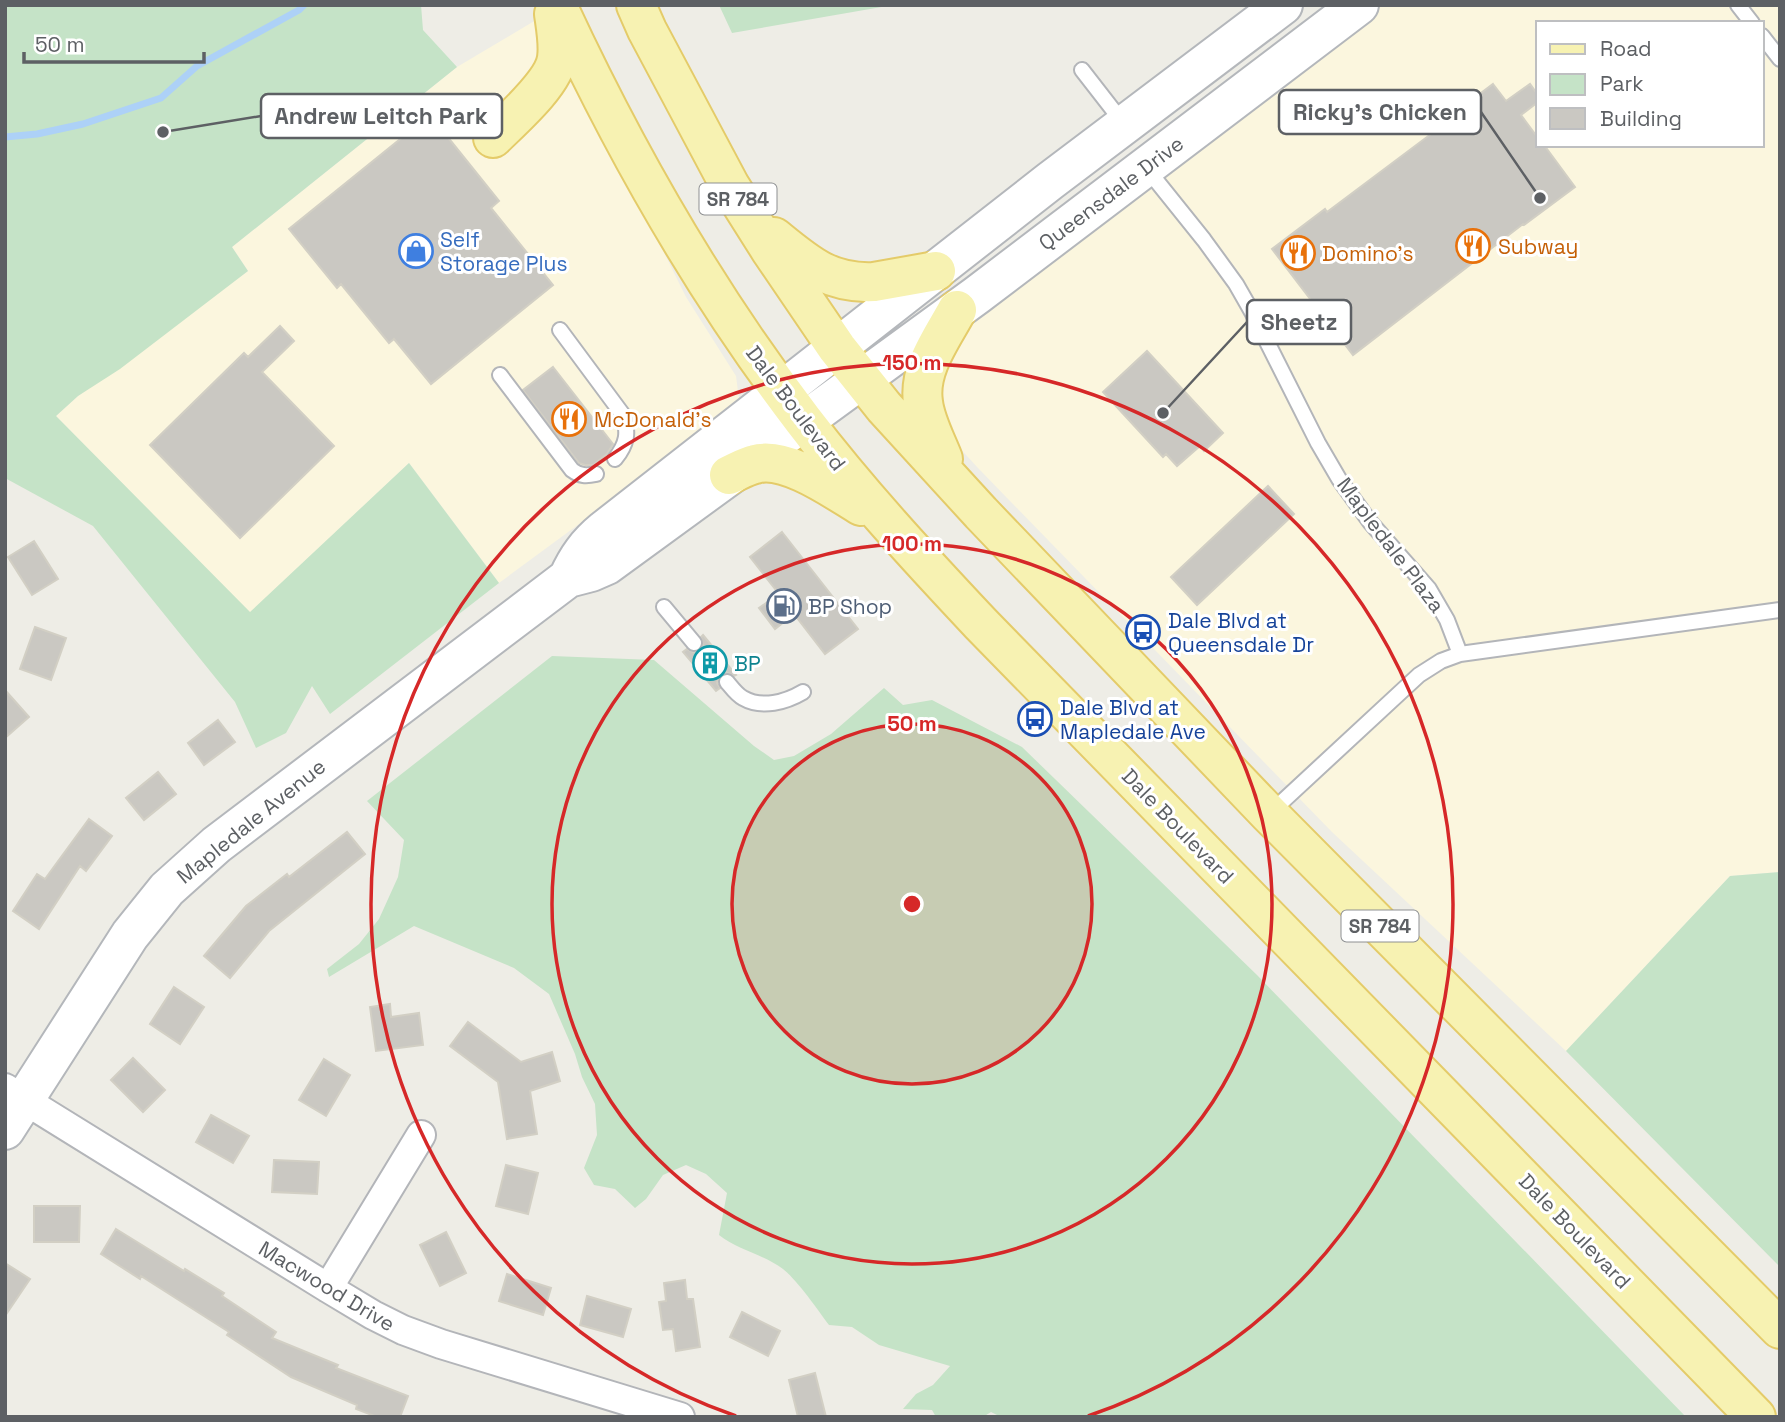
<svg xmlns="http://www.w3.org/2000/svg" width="1785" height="1422" font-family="'Space Grotesk',sans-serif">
  <rect width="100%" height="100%" fill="#eeede6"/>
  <!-- commercial -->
  <path fill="#fbf6de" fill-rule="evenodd" d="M 1376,5 L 1780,5 L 1780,872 L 1730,876 L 1566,1051 L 1332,832 L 978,468 L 934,420 L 942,345 ZM 1538,23 L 1762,23 L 1762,145 L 1538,145 Z
    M 546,14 L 686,297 L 736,376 L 739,399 L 738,407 L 499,583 L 409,463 L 250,613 L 56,416 L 78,396 L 248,271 L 232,247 L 457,67 Z"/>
  <!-- green -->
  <path fill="#c5e3c7" d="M 5,5 L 421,5 L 423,30 L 457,67 L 232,247 L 248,271 L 120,369 L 78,396 L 56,416 L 250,612 L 409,463 L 499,583 L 330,714 L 312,686 L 286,733 L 256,748 L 235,702 L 93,526 L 5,478 Z
    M 719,5 L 893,5 L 732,33 Z
    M 552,656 L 654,660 L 754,746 L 774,760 L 794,756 L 831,734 L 884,688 L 903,705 L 932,700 L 1022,747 L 1257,975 L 1686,1417 L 1001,1417 L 991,1412 L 983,1417 L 936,1417 L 932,1410 L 903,1409 L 916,1394 L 933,1385 L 950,1366 L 879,1345 L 852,1327 L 829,1325 C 817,1309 798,1281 783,1269 C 763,1254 738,1250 719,1235 L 727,1193 L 706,1174 L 686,1165 L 663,1175 L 646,1199 L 635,1208 L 615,1189 L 594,1185 L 584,1168 L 597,1135 L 595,1104 L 582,1077 L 575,1054 L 549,994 L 514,968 L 414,926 L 329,977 L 327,969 L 359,944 L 379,919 L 398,877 L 404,840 L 367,801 Z
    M 1780,872 L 1780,1267 L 1566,1051 L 1730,876 Z"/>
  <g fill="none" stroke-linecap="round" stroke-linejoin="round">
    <!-- stream -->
    <path stroke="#add1f7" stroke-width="7" d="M 5,137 L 37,134 L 83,124 L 161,98 L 197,66 L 299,10 L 304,5"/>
  </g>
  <!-- building -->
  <path fill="#cac8c2" stroke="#d2cfc4" stroke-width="2" d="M 1493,84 L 1506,101 L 1530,84 L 1538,95 L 1538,102 L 1521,115 L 1538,138 L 1538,145 L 1544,145 L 1575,187 L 1524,225 L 1523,224 L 1353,355 L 1272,249 L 1325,209 L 1327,212 L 1447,122 L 1445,120 Z
    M 430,115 L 499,201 L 491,208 L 553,285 L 431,384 L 394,339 L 389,343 L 341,284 L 337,288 L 289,229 Z
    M 280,326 L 294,341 L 262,372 L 334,446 L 240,538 L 150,445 L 244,353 L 248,357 Z
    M 1147,351 L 1223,433 L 1204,451 L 1200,446 L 1177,466 L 1166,454 L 1163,457 L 1103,392 Z
    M 553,367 L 613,444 L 607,454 L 593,465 L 585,465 L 579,463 L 523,390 Z
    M 1268,486 L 1294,514 L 1197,605 L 1171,577 Z
    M 782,532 L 858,629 L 825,654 L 794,614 L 775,629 L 759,608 L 779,594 L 750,557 Z
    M 34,541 L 58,579 L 32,595 L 8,557 Z
    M 35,627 L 66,638 L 51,680 L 20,669 Z
    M 703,635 L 736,675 L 734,676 L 726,672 L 720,675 L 717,683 L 720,688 L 716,691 L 683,652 L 687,649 L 695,653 L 701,650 L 703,646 L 701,637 Z
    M 5,690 L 29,717 L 5,738 Z
    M 218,720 L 235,742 L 204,765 L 188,743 Z
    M 158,772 L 176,794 L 144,820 L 126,798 Z
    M 89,819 L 112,836 L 86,871 L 80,866 L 39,929 L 13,911 L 37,874 L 45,879 Z
    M 347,832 L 365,854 L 269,931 L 230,978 L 204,956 L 246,906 L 287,874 L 289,877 Z
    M 174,987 L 204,1007 L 180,1044 L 150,1024 Z
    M 390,1004 L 391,1017 L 419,1013 L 423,1045 L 376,1051 L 370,1007 Z
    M 468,1022 L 521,1062 L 552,1052 L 560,1081 L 530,1091 L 537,1134 L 507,1139 L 498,1082 L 450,1046 Z
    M 133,1058 L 165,1090 L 143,1112 L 111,1080 Z
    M 324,1059 L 350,1075 L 326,1116 L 299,1100 Z
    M 211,1115 L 249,1136 L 233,1163 L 196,1142 Z
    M 274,1160 L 319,1162 L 317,1194 L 272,1192 Z
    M 506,1165 L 538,1173 L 528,1214 L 496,1206 Z
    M 34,1206 L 80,1206 L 79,1242 L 34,1242 Z
    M 116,1229 L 184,1271 L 185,1269 L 224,1293 L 222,1296 L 276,1332 L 272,1338 L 338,1365 L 336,1368 L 408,1396 L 400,1417 L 377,1417 L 356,1409 L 357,1405 L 291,1377 L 227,1335 L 229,1332 L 141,1276 L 140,1279 L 101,1254 Z
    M 446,1232 L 466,1273 L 440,1286 L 420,1245 Z
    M 5,1263 L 30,1279 L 5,1316 Z
    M 507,1274 L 551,1288 L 543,1315 L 499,1301 Z
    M 685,1280 L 687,1299 L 693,1299 L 700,1347 L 676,1351 L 673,1329 L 663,1330 L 659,1302 L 666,1301 L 664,1283 Z
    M 587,1296 L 631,1309 L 623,1337 L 580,1325 Z
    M 742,1312 L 780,1331 L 768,1356 L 730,1337 Z
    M 815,1373 L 826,1417 L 798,1417 L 789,1380 Z"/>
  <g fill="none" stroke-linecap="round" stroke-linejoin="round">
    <!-- lane casing -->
    <g stroke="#b3b5b9" stroke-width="18">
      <path id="lane" d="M 1738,5 L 1752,23
        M 1762,36 L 1780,59
        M 1082,70 L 1124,124
        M 1147,169 L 1204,240 L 1236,284 L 1252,312 L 1318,443 L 1339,479 L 1370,522 L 1429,589 L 1447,620 L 1460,654
        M 560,330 L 623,415 C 629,433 627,444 615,459
        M 500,375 L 572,470 C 580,476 586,476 596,474
        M 664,607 L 694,643
        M 727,682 C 732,688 737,695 743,698 C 762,709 786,702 803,692
        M 1270,813 L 1419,675 L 1441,661 L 1460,654 L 1780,610"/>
    </g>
    <!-- street casing -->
    <g stroke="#b3b5b9" stroke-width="32">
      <path id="street" d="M 5,1088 L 328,1288 L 373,1315 L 403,1330 L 441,1344 L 680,1417
        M 328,1288 L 421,1135"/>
    </g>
    <!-- secondary casing -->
    <g stroke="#b4b7bb" stroke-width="42">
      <path id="secondary" d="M 568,578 C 577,558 587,544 604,530 L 1050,181 L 1283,5
        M 5,1130 L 130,935 L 167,889 L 216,845 L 568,578 L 591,572 L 607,565 L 977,295 L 1359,5"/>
    </g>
    <!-- primary casing -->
    <g stroke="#e4cb69" stroke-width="42">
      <path id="primary" d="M 557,5 C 625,152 705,292 803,420 C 858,492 919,558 981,624 L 1756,1417
        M 636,5 L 647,30 L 730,186 L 771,251 L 837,348 L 884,407 L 981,513 L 1269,814 L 1780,1329
        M 493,138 C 511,120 554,83 557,58 C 559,44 556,28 554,14
        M 774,237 C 807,264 829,284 874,282 L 936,271
        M 943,459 C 936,441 925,421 923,402 C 918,369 942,338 957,310
        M 729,475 C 738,471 746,466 755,464 C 786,455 836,491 861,506"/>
    </g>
    <!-- lane -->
    <use href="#lane" stroke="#fff" stroke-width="14"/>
    <!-- street -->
    <use href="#street" stroke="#fff" stroke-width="28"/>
    <!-- secondary -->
    <use href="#secondary" stroke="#fff" stroke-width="38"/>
    <!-- primary -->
    <use href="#primary" stroke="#f7f2b2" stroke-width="38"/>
  </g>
  <!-- distance rings -->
  <circle cx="912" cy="904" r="180" fill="#d62828" fill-opacity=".12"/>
  <g fill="none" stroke="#d62828" stroke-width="3.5">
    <circle cx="912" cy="904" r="180"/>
    <circle cx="912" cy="904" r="360"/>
    <path d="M736 1416A541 541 0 1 1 1088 1416"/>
  </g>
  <!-- icons -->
  <defs>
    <g id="restaurant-ring" transform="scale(1.75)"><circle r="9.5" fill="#fff" stroke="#e8710a" stroke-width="1.5"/><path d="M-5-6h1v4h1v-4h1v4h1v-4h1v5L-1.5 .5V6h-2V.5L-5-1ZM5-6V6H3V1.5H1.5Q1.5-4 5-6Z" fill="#e8710a"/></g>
    <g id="shop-ring" transform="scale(1.75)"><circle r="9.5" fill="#fff" stroke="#3f7fe0" stroke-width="1.5"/><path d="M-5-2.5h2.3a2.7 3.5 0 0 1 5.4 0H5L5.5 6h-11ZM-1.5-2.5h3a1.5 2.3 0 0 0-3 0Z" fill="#3f7fe0"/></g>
    <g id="fuel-ring" transform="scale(1.75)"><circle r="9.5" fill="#fff" stroke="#5c6f8a" stroke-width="1.5"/><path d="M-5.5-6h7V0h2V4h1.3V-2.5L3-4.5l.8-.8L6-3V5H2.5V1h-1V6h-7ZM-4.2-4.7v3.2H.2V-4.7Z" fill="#5c6f8a"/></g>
    <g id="bus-ring" transform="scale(1.75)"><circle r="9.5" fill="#fff" stroke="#1a4fb4" stroke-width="1.5"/><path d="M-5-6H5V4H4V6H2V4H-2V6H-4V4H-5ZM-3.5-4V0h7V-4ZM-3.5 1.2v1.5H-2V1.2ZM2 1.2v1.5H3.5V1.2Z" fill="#1a4fb4"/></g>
    <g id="building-ring" transform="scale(1.75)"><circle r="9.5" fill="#fff" stroke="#0f9aa8" stroke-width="1.5"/><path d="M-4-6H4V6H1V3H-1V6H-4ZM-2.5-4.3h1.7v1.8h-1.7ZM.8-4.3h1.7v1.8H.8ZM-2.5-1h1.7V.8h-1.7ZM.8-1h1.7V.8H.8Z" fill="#0f9aa8"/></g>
  </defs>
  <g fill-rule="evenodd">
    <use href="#restaurant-ring" x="1473" y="246"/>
    <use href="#shop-ring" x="416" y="251"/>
    <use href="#restaurant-ring" x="1298" y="253"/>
    <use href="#restaurant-ring" x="569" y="419"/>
    <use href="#fuel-ring" x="784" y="606"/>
    <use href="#bus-ring" x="1143" y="632"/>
    <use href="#building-ring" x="710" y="663"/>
    <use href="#bus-ring" x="1035" y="719"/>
  </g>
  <g text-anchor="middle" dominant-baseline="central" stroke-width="6" stroke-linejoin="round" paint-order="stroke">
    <!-- shield labels -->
    <g fill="#fff" stroke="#8e9092" stroke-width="2">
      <rect x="699.5" y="183.5" width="77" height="31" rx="5"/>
      <rect x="1341.5" y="910.5" width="77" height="31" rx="5"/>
    </g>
    <g font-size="19" font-weight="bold" fill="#5d6064">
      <text x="738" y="199">SR 784</text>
      <text x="1380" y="926">SR 784</text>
    </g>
    <!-- street labels -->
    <g font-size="21" fill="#5d6064" stroke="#fff">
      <text transform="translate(1111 193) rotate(-37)">Queensdale Drive</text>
      <text transform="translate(796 408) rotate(53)">Dale Boulevard</text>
      <text transform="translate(1391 545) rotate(53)">Mapledale Plaza</text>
      <text transform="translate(251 821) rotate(-39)">Mapledale Avenue</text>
      <text transform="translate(1178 826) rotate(46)">Dale Boulevard</text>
      <text transform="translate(1575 1231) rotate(46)">Dale Boulevard</text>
      <text transform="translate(327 1286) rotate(31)">Macwood Drive</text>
    </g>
    <!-- shop labels -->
    <g font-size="21" fill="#366cbe" stroke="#fff" text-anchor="start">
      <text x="440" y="239">Self<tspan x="440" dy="24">Storage Plus</tspan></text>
    </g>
    <!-- food labels -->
    <g font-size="21" fill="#c56008" stroke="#fff" text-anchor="start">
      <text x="1498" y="246">Subway</text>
      <text x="1322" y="253">Domino's</text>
      <text x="594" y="419">McDonald's</text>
    </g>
    <!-- service labels -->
    <g font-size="21" fill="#4e5e75" stroke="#fff" text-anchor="start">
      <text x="808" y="606">BP Shop</text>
    </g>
    <!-- transit labels -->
    <g font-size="21" fill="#164399" stroke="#fff" text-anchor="start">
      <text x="1168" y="620">Dale Blvd at<tspan x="1168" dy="24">Queensdale Dr</tspan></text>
      <text x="1060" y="707">Dale Blvd at<tspan x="1060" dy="24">Mapledale Ave</tspan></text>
    </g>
    <!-- culture labels -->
    <g font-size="21" fill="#0d838f" stroke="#fff" text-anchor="start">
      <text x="734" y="663">BP</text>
    </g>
  </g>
  <circle cx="912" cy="904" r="10" fill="#d62828" stroke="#fff" stroke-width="3.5"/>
  <g font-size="21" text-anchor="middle" font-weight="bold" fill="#d62828" stroke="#fff" stroke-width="6" stroke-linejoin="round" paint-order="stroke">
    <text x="912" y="370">150 m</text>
    <text x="912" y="551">100 m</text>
    <text x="912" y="731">50 m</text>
  </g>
  <!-- callouts -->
  <path fill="none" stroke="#5d6064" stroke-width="2.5" d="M1540 198L1481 112M163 132L261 116M1163 413L1247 322"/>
  <g fill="#5d6064" stroke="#fff" stroke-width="2.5">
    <circle cx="1540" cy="198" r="7"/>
    <circle cx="163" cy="132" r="7"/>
    <circle cx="1163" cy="413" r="7"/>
  </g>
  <g fill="#fff" stroke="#5d6064" stroke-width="2.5">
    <rect x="1279" y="90" width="202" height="44" rx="7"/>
    <rect x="261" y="94" width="241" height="44" rx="7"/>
    <rect x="1247" y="300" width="104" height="44" rx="7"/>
  </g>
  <g font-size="23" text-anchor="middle" font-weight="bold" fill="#5d6064">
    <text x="1380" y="120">Ricky's Chicken</text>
    <text x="381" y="124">Andrew Leitch Park</text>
    <text x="1299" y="330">Sheetz</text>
  </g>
  <!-- border -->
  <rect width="1785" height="1422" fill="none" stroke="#5d6064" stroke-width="14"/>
  <!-- legend -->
  <rect x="1536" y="21" width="228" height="126" fill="#ffffff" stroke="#bebfc1" stroke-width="2"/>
  <rect x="1550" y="44" width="35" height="10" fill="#f7f2b2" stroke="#bebfc1" stroke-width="2"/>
  <text x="1600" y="56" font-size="21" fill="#5d6064">Road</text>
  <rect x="1550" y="74" width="35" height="21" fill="#c5e3c7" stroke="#bebfc1" stroke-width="2"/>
  <text x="1600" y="91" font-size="21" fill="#5d6064">Park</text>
  <rect x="1550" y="108" width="35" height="21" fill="#cac8c2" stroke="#bebfc1" stroke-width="2"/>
  <text x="1600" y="126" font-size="21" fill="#5d6064">Building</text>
  <!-- scale -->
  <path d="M24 52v10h180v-10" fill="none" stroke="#5d6064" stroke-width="3.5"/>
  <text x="35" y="52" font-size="21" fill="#5d6064" stroke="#ffffff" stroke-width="5" paint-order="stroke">50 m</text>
</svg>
